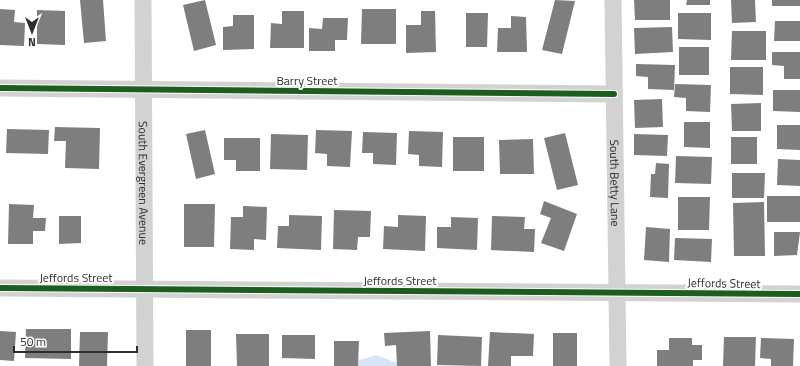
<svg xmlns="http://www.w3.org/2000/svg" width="800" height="366" font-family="'Titillium Web',sans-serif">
  <rect width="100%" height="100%" fill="#fff"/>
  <!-- water -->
  <path fill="#d6e4f3" d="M 376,355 L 405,366 L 351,366 L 354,362 Z"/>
  <!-- building -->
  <path fill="#7e7e7e" d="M 80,0 L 103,0 L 106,41 L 84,43 Z
    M 205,0 L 216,45 L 194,51 L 183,5 Z
    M 555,0 L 575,1 L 562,54 L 542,50 Z
    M 634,0 L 670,0 L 670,20 L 635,20 Z
    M 687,0 L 710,0 L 710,5 L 686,5 Z
    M 731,0 L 755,0 L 756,22 L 732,23 Z
    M 772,0 L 800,0 L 800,6 L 772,6 Z
    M 0,9 L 15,10 L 14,22 L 25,23 L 24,46 L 0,45 Z
    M 362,9 L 396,9 L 396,44 L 361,44 Z
    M 37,10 L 65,11 L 65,45 L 37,44 Z
    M 282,11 L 304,11 L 304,48 L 270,48 L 271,23 L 282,24 Z
    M 421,11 L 435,11 L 436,52 L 406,53 L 406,25 L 421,25 Z
    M 466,13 L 488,13 L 487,47 L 466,47 Z
    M 678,13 L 711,13 L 711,40 L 678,39 Z
    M 233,15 L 254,15 L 254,49 L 223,50 L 223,27 L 233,26 Z
    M 511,16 L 526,17 L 527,52 L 497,52 L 498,28 L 511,28 Z
    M 323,18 L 348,18 L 347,40 L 335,40 L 335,51 L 309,51 L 309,28 L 322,29 Z
    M 775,21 L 800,21 L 800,41 L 774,41 Z
    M 672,27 L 673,52 L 635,54 L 634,28 Z
    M 732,31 L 766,31 L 766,60 L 731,60 Z
    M 679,47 L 709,47 L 709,75 L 679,75 Z
    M 772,52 L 800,52 L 800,79 L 784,79 L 784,66 L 772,65 Z
    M 636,64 L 675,65 L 674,90 L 648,89 L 648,77 L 636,76 Z
    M 730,67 L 763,67 L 763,95 L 730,94 Z
    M 675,84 L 711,85 L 710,112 L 686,111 L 686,98 L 674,97 Z
    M 773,90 L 800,90 L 800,112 L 773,111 Z
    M 662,99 L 663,127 L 635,128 L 634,100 Z
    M 761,103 L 761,131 L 732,131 L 731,104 Z
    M 684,122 L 710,122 L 710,148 L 684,147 Z
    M 777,125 L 800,125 L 800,150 L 777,149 Z
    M 55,127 L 100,128 L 99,169 L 65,168 L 66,141 L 54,141 Z
    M 7,129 L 49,130 L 48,154 L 6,153 Z
    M 205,130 L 215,174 L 196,179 L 186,134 Z
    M 316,130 L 352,131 L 350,167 L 327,166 L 327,154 L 315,153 Z
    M 409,131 L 443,132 L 442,167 L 419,166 L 419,155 L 408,154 Z
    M 363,132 L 397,133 L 396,165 L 373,164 L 373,153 L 362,153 Z
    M 565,133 L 578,185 L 557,190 L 544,138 Z
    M 271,134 L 308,135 L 307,170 L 270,169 Z
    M 634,134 L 668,135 L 667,156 L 634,155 Z
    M 453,137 L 484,137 L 484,171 L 453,171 Z
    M 731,137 L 757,137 L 757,164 L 731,164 Z
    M 224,138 L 260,138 L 260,171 L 236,171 L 236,160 L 224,160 Z
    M 533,139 L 534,174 L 500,174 L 499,140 Z
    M 676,156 L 712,157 L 711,184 L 675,183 Z
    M 778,159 L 800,160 L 800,186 L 777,185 Z
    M 656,163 L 669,164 L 668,198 L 650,197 L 651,174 L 655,174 Z
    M 732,173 L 765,173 L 764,198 L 732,198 Z
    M 767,196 L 800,196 L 800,222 L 767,222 Z
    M 678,197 L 710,197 L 709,230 L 678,230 Z
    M 544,201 L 577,214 L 564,251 L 541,243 L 551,218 L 540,214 Z
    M 764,202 L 765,256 L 734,256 L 733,203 Z
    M 9,204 L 34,205 L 33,218 L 46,218 L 45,231 L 33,231 L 33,244 L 8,244 Z
    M 184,204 L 215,204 L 214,247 L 184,247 Z
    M 243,206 L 267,207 L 266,240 L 254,239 L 254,250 L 230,249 L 231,217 L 243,217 Z
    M 334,210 L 371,211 L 370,237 L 358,237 L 357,250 L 333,249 Z
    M 289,215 L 322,216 L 321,250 L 277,248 L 278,226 L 289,226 Z
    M 398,215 L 426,216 L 425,251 L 383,249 L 384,226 L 398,227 Z
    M 59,216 L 81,216 L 81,243 L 59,244 Z
    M 492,216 L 525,217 L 524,229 L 535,229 L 534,252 L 491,250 Z
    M 451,217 L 478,218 L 477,250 L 437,248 L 437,227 L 451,227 Z
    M 646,227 L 670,229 L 669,262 L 644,260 Z
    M 774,232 L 800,232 L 797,255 L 774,256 Z
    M 675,238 L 712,239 L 711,262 L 674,260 Z
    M 26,329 L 71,329 L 71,359 L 25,358 Z
    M 186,330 L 211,330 L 211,366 L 186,366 Z
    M 0,331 L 16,332 L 14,361 L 0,360 Z
    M 430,331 L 431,366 L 397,366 L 396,345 L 385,346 L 384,333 Z
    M 80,332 L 108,332 L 107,366 L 79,366 Z
    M 490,332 L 534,334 L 533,356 L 511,356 L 511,366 L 488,366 Z
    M 553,333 L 577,333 L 577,366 L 553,366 Z
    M 236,334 L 269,334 L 269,366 L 237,366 Z
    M 282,335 L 315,335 L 315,359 L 282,358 Z
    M 438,335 L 482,337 L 481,366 L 437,365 Z
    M 724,337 L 756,337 L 755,366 L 723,366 Z
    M 669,338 L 692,338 L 692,345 L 702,345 L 702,360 L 693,360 L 693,366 L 657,366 L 657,350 L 669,350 Z
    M 761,338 L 794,339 L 793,366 L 771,366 L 771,359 L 760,358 Z
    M 334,341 L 359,341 L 358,366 L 334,366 Z"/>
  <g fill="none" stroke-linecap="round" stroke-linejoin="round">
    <!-- minor -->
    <g stroke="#d2d2d2" stroke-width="17">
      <path id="s1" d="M 143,0 L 145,366"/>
      <path id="s2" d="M 613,0 L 618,366"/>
      <path d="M 0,88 L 614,94"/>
      <path d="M 0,288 L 800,294"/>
    </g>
    <!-- cycleway casing -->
    <g stroke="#fff" stroke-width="8">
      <path id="cycleway" d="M 0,88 L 614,94
        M 0,288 L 800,294"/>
    </g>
    <!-- cycleway -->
    <use href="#cycleway" stroke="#1b5e20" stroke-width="6"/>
  </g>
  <g text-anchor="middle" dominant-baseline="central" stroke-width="4" stroke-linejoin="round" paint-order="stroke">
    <!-- street labels -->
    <g font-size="12" fill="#2d2d2d" stroke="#fff">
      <text x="307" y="80">Barry Street</text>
      <text stroke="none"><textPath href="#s1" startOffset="183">South Evergreen Avenue</textPath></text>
      <text stroke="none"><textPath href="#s2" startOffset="183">South Betty Lane</textPath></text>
      <text x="76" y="277">Jeffords Street</text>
      <text x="400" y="280">Jeffords Street</text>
      <text transform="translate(724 283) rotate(1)">Jeffords Street</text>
    </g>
  </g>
  <!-- north arrow -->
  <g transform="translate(32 32) rotate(180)" stroke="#ffffff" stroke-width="3" paint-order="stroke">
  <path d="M0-3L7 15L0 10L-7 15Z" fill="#2d2d2d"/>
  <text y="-6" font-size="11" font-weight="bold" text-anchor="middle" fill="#2d2d2d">N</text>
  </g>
  <!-- scale -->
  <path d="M14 346v6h123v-6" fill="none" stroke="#2d2d2d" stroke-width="2"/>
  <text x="20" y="346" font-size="12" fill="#2d2d2d" stroke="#ffffff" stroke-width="3" paint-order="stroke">50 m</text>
</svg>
